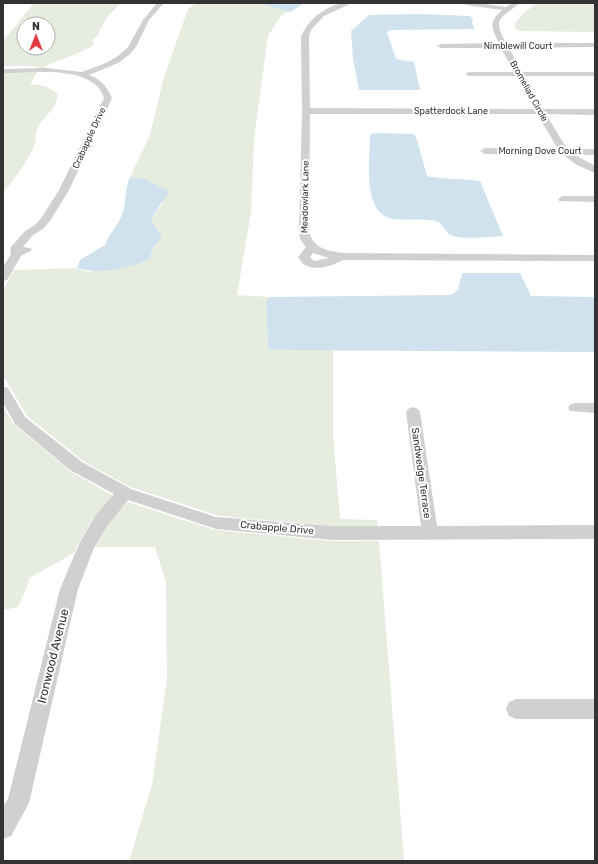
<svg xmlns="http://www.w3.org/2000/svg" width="598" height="864" font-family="Rubik,sans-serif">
  <rect width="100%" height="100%" fill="#fff"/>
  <!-- green -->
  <path fill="#e6ecdf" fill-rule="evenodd" d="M 34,3 L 121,3 L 108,16 L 97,36 L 93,39 L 93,45 C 78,56 58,58 43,68 L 31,66 L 3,66 L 3,41 ZM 24,24 L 48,24 L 48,48 L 24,48 Z
    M 196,3 L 260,3 L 289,11 L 280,17 L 268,36 L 254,139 L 251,212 L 237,295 L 270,297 L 266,300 L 268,348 L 272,350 L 333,350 L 333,434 L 340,519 L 377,520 L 378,526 L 333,526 L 219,516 L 130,487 L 83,461 L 27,416 L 4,377 L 3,291 L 13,270 L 77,268 L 88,272 L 149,260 L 160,232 L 153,225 L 151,219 L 163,203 L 153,183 L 143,178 L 130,177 L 150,135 L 164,77 L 188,9 Z
    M 537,3 L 595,3 L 595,32 L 520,31 L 515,28 L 515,23 L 524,13 Z
    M 38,71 L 30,84 L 45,86 L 57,93 C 59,108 44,115 38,127 C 35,134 36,142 33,149 C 25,165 14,179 3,193 L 3,72 Z
    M 3,407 L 13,423 L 70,471 L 113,496 L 94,518 L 78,544 L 74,553 L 28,579 L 30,579 L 18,607 L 3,610 Z
    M 127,502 L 215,530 L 332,541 L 379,541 L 404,861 L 129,861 L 152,785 L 167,678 L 166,582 L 155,547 L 95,547 L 109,523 Z"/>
  <!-- water -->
  <path fill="#cfe2ee" d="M 260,3 L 304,3 L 290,12 Z
    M 418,14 L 470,16 L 473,19 L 472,23 L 475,29 L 390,30 L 387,32 L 396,59 L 414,62 L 420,90 L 359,90 L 353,59 L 351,31 L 369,15 Z
    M 374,133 L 414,134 L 417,140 L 427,176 C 444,180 462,178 480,181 L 503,236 C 491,237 460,240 451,235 C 444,232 443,223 436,221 C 425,218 405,221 393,219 C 361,214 370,157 370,135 Z
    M 130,177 L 143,178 L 169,192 L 151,219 C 153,227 159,230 162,237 L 154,246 L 149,260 C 126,268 100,275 77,268 L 80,260 L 105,245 C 110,232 116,228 121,217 C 127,204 124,190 130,177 Z
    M 462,273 L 520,273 L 531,296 L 595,297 L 595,352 L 272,350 L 268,348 L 266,300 L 270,297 L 451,295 L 458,290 Z"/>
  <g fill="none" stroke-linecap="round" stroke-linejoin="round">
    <!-- street -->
    <path fill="#d0d0d0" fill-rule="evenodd" d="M 157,3 L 164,3 L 149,20 L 136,47 L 129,55 L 118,63 L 89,75 C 101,79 107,87 112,98 L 69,190 L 50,221 L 43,229 L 33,235 L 23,247 L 30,248 L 32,250 L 21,256 L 7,280 L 3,281 L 3,267 L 11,254 L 10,248 L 25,231 L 35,225 L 42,217 L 59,190 L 104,98 C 102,94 101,90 98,87 C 78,66 30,73 3,73 L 3,69 L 46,68 L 82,72 L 106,63 L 118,56 L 128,47 L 143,20 Z
      M 340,3 L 352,3 L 324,16 L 311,30 L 309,37 L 310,108 L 534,109 L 517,76 L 469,76 L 465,74 L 469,72 L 514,72 L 501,48 L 441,48 L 437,46 L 441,44 L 499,43 C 492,29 488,22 502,10 L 466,5 L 463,3 L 479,3 L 506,7 L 512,3 L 519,3 C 502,20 491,16 506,43 L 595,43 L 595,47 L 509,48 L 522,72 L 595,72 L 595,76 L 525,76 L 543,109 L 595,109 L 595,115 L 546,114 L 567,149 L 595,149 L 595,155 L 575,155 L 595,166 L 595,173 L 577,165 L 563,155 L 485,154 L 480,151 L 485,148 L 558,149 L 537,114 L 310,114 L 309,231 C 313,249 328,251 344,253 L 595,255 L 595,261 L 343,260 C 331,266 316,272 303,264 L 298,257 L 306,247 L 300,239 L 299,231 L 302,111 L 301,37 C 308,19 323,9 340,3 ZM 313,253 L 329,258 L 314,261 L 310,257 Z
      M 563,196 L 595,196 L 595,202 L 559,201 L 558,199 Z
      M 3,386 L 8,388 L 25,417 L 82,462 L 131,489 L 216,517 L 332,526 L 421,526 L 406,412 L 408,409 L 413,407 L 418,409 L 420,412 L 437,526 L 595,525 L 595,539 L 332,540 L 216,529 L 128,500 L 108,525 L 94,548 L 78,589 L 29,803 L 11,836 L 3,839 L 3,807 L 8,799 L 60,589 L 80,542 L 96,515 L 114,494 L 70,470 L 15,424 L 3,403 Z
      M 575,403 L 595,403 L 595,413 L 570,411 L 568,408 L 570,405 Z
      M 516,699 L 595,699 L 595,719 L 516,719 L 509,716 L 506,709 L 509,702 Z"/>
  </g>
  <g text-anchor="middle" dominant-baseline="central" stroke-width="4" stroke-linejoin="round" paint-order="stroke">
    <!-- far-street labels -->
    <g font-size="9" fill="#333" stroke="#fff">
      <text x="518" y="46">Nimblewill Court</text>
      <text transform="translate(529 91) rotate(61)">Bromeliad Circle</text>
      <text x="451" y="111">Spatterdock Lane</text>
      <text transform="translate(89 138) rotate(-65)">Crabapple Drive</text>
      <text x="540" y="151">Morning Dove Court</text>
      <text transform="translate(305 197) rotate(-89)">Meadowlark Lane</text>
    </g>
    <!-- street labels -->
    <g font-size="10" fill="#333" stroke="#fff">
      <text transform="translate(421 473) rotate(82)">Sandwedge Terrace</text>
      <text transform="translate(277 528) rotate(5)">Crabapple Drive</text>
    </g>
    <!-- near-street labels -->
    <g font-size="12" fill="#333" stroke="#fff">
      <text transform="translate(53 656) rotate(-76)">Ironwood Avenue</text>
    </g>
  </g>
  <!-- border -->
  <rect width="598" height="864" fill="none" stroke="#333333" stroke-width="8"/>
  <!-- north arrow -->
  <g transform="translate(36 36)"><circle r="19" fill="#ffffff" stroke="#adadad"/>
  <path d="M0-3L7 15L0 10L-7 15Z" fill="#e63946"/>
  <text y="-6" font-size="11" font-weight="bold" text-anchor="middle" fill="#333333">N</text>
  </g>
</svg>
